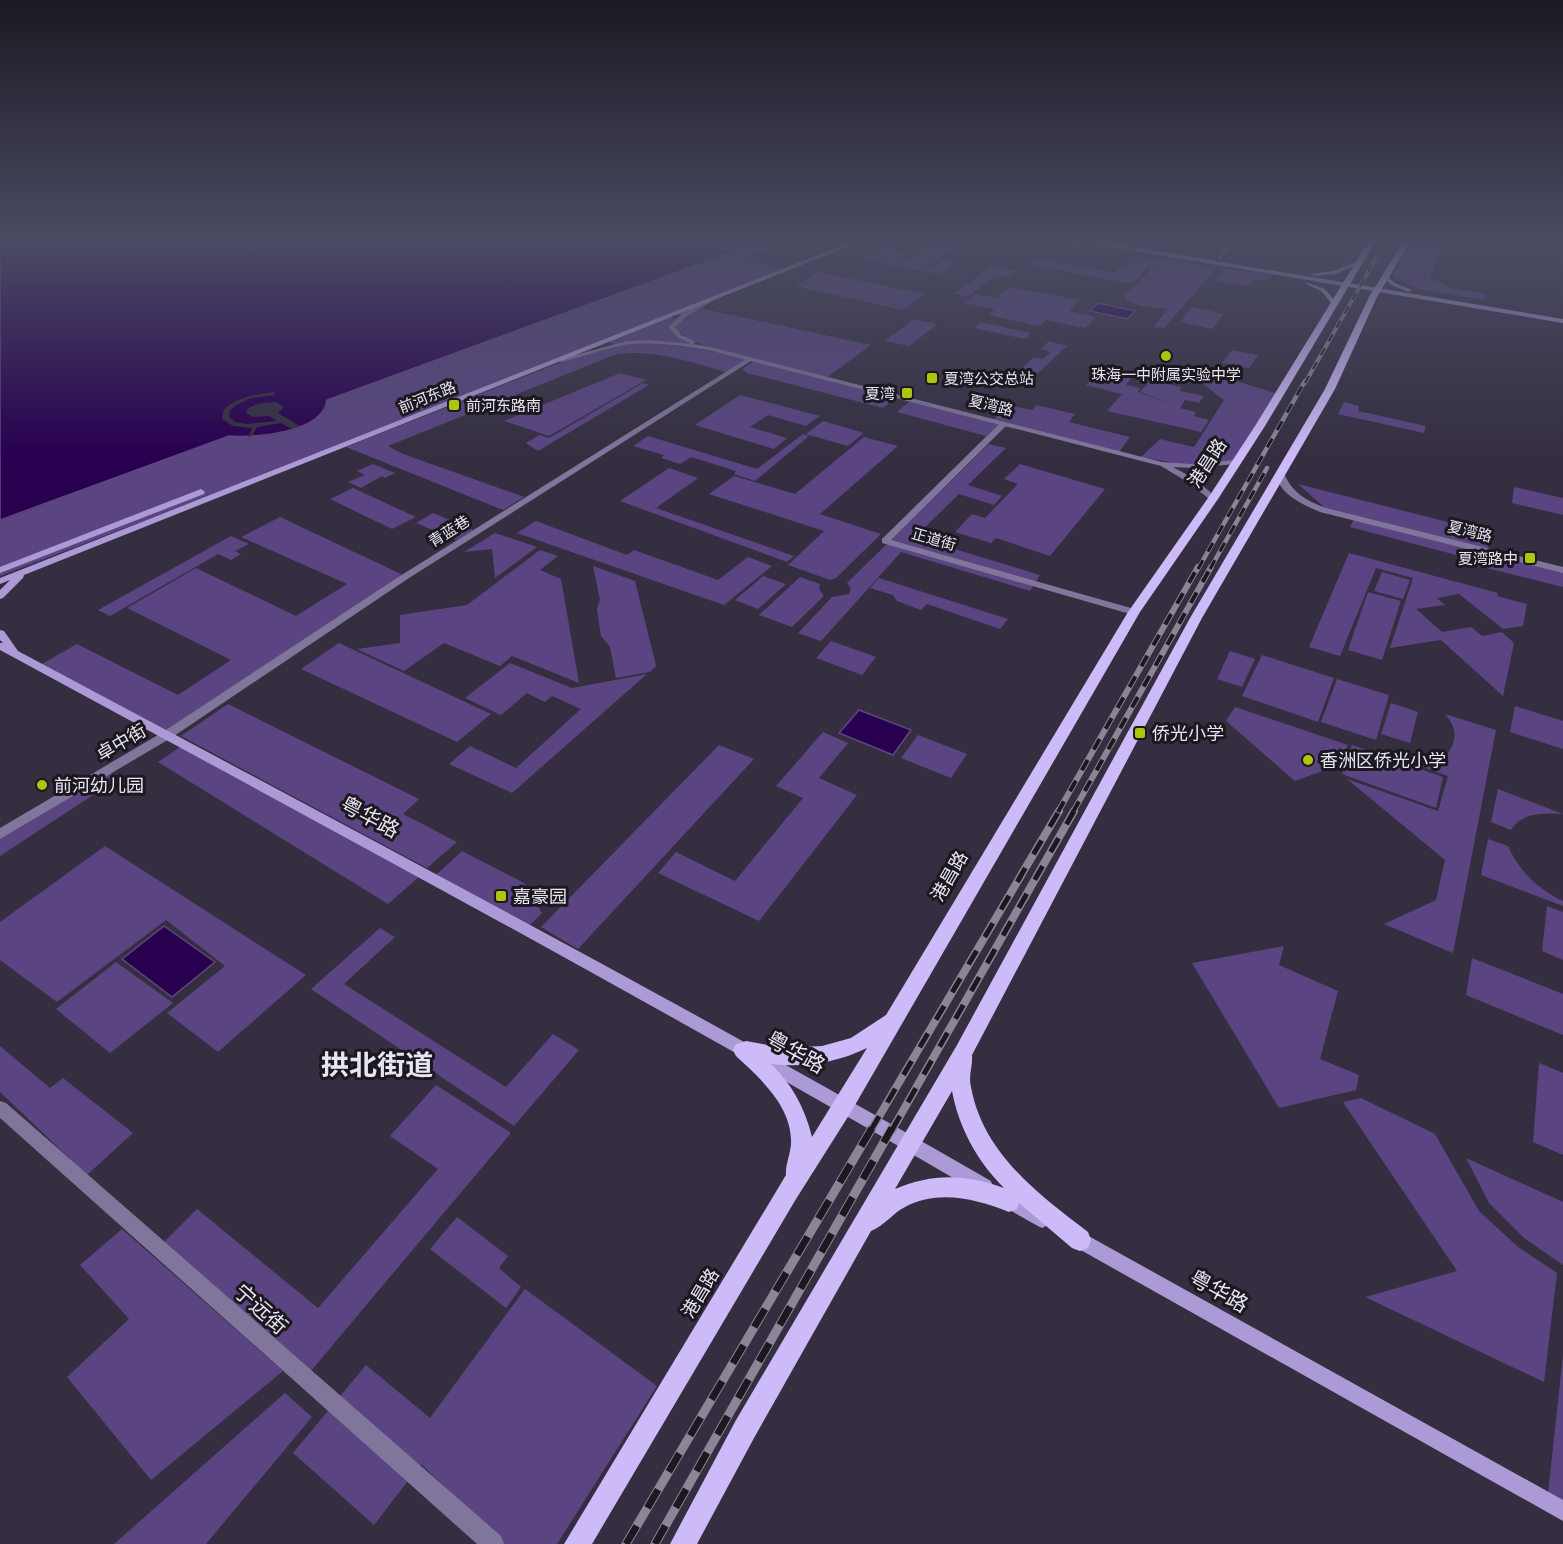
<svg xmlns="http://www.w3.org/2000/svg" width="1563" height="1544" font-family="'Space Grotesk','Noto Sans SC',sans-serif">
  <rect width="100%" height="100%" fill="#342e40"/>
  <!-- green -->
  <path fill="#5a4582" d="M 762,239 L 790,239 L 744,259 L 783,270 L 340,446 L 0,576 L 0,521 L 228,436 L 271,435 L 292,430 L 321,414 L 326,407 L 327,400 Z
    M 1413,239 L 1445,239 L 1430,277 L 1451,288 L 1486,294 L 1484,300 L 1420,289 L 1395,278 L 1393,275 Z
    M 935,240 L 965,240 L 930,265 L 912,262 L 934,266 L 942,260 L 954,263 L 939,274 L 862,259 L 880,248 L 909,254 L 901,259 L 905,261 Z
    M 1132,256 L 1153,260 L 1133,284 L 1030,265 L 1038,259 L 1115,273 Z
    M 1158,258 L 1217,267 L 1164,328 L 1154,327 L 1168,309 C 1155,308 1133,308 1124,296 L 1151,269 L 1162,266 L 1147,268 Z
    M 991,266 L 1017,271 L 1009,278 L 996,275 L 968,297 L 954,294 Z
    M 1225,269 L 1273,274 L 1268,280 L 1255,280 L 1247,286 L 1215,281 Z
    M 819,272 L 925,294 L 903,310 L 795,286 Z
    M 1009,287 L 1079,300 L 1069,311 L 1096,317 L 1085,328 L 1046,320 L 1039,326 L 989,315 L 995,309 L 964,303 L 975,294 L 996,298 Z
    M 1192,307 L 1224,314 L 1212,329 L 1180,322 Z
    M 700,308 L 709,310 L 871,345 L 826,378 C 792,369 693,351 673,327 L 678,319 Z
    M 667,318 L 676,318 L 671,326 L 678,337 L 703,347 L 651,341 L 615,344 L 608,342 Z
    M 914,319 L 938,324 L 909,346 L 885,341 Z
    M 981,322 L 1031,333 L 1025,339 L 974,328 Z
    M 1049,341 L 1067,346 L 1036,375 L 1019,371 L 1034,357 L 1043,359 L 1051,352 L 1041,349 Z
    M 638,343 C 676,344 710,350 747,359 L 726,372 C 690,362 651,348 614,355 L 388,446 L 403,454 L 524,497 L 503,510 L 346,447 L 564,361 L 617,346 Z
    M 1232,350 L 1258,355 L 1249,368 L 1222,363 Z
    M 754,361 L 895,398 L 883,408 L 747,373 L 742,369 Z
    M 1099,371 L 1132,377 L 1126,385 L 1140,388 L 1138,392 L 1179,407 L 1140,392 L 1151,380 L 1181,387 L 1180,391 L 1204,396 L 1199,403 L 1185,400 L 1180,408 L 1196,412 L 1194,416 L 1209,420 L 1201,432 L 1107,411 L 1122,394 L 1086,385 Z
    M 1198,372 L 1206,372 L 1275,393 L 1234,461 L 1185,465 L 1141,457 L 1160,439 L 1194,447 L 1224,400 L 1191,375 Z
    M 620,373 L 646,380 L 549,436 L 504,421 Z
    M 643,383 L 649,385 L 538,451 L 526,443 L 539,435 L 549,438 Z
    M 740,395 L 820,416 L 806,426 L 768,415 L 750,427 L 787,438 L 774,449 L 695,425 Z
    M 910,401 L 999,424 L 986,436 L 897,412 Z
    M 1344,402 L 1359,406 L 1358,411 L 1426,426 L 1424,433 L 1338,414 Z
    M 1008,405 L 1032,410 L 1037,405 L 1075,414 L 1069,422 L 1130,437 L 1119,452 L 994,419 Z
    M 823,421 L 864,433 L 848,446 L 806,434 Z
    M 803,434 L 809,436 L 755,481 L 734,474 L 736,471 L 691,457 L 680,464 L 661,458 L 664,455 L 633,446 L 648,436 L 757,469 Z
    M 864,437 L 898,446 L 820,514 L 881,534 L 836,578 L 830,580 L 788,565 L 824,531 L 709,494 L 734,476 L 795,494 Z
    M 989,444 L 1006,448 L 968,485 L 1002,496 L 994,505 L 959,494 L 915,537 L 1040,575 L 1030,591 L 901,552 L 821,641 L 798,633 L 832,597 L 849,594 L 851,588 L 847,583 Z
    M 373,464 L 395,473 L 385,478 L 382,476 L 361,488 L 348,482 L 365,475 L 357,471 Z
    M 1020,464 L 1105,489 L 1050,556 L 996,538 L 991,543 L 955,532 L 972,514 L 985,518 L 1018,484 L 1004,479 Z
    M 669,468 L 698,478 L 656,508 L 794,556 L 787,562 L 620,501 Z
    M 1298,484 L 1491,533 L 1487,549 L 1325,508 Z
    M 1514,487 L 1563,498 L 1563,515 L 1512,503 Z
    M 353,488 L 416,517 L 392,529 L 330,499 Z
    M 433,513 L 473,530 L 456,540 L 416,523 Z
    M 280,517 L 403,575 L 168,731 L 42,664 L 77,644 L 178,695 L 231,660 L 127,608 L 196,568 L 296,616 L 347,584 L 241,537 Z
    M 1354,519 L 1563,571 L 1563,587 L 1478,566 L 1479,561 L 1350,527 Z
    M 536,521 L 627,555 L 634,550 L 718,580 L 748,557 L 772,566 L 724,605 L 517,533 Z
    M 495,533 L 537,547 L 495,578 L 492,549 L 464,552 Z
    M 231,536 L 249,544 L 235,551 L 241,554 L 231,560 L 218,554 L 110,616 L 98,610 Z
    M 540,550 L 558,556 L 540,570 L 561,579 L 579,683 L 512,656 L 500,666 L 444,643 L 404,671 L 357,649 L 400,643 L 400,615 L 467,605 Z
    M 1349,553 L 1498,593 L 1497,596 L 1527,604 L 1523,626 L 1503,629 L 1459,594 L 1437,598 L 1445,605 L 1416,609 L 1442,632 L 1471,627 L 1482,636 L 1502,632 L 1514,643 L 1503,696 L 1441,640 L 1390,648 L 1413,578 L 1376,568 L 1340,656 L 1309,647 Z
    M 593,566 L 635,581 L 656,666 L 650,672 L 616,678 L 610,647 L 601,636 L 597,609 L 600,600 Z
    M 1382,572 L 1410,580 L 1403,599 L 1374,591 Z
    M 763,576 L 786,584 L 758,609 L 735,600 Z
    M 800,577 L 820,584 L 819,589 L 824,596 L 792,627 L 759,615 Z
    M 879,578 L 1008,619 L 1000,629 L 927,604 L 921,610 L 897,601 L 893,595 L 870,588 Z
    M 1368,592 L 1401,601 L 1382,660 L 1348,650 Z
    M 831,641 L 876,657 L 862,675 L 816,658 Z
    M 339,643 L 491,714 L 457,742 L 301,669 Z
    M 1230,651 L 1255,659 L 1242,687 L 1217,679 Z
    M 1262,655 L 1334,678 L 1318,722 L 1242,696 Z
    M 510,663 L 572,688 L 647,674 L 512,793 L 449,764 L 470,746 L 516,768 L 581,709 L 552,696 L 545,702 L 527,693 L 501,715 L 465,698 Z
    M 1337,679 L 1389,695 L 1376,740 L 1321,722 Z
    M 1391,703 L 1418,712 L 1410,743 L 1381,734 Z
    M 228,704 L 419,799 L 403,814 L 457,842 L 427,868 L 181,736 Z
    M 1515,706 L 1563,721 L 1563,749 L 1510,732 Z
    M 1235,707 L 1348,745 L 1339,765 L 1295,781 L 1226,721 Z
    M 1445,714 L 1496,730 L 1453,953 L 1384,924 L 1436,900 L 1445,860 L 1347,779 L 1438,811 L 1448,776 L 1406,761 L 1434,760 L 1446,757 C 1456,740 1459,731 1445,714 Z
    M 823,732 L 848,743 L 819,778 L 857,795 L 759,921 L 658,873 L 676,852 L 735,881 L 803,798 L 776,786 Z
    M 918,735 L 967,754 L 951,778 L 901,758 Z
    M 719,745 L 754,759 L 578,949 L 541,927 Z
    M 1352,745 L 1443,777 L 1436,808 L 1342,774 Z
    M 180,747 L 420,876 L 388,904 L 158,762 Z
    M 110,773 L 119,778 L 0,856 L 0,838 Z
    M 1498,789 L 1563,814 C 1544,813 1522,812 1511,830 L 1491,822 Z
    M 1488,839 L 1508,846 C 1519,871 1538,889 1563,901 L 1563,906 L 1481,875 Z
    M 105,846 L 306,975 L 218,1052 L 167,1013 L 225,966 L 166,920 L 57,1002 L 0,960 L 0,922 Z
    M 462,851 L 524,883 L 542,913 L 528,927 L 436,875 Z
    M 1547,906 L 1563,912 L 1563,960 L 1542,951 Z
    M 380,928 L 395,937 L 344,984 L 506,1087 L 553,1034 L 579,1050 L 514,1126 L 311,989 Z
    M 1284,946 L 1279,965 L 1338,991 L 1320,1059 L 1359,1075 L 1356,1090 L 1279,1108 L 1192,963 Z
    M 1472,958 L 1563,994 L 1563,1035 L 1466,995 Z
    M 116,962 L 173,1003 L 110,1053 L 56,1009 Z
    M 0,1046 L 50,1088 L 63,1078 L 133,1133 L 87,1175 L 0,1092 Z
    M 1539,1063 L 1563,1073 L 1563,1155 L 1533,1142 Z
    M 436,1085 L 511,1133 L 310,1372 L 164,1242 L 197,1209 L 318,1308 L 438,1169 L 390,1136 Z
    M 1361,1098 L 1435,1134 L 1479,1211 L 1518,1247 L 1557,1273 L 1544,1382 L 1365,1297 L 1457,1271 L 1343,1102 Z
    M 1466,1158 L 1563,1202 L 1563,1265 L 1524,1238 L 1489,1203 Z
    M 457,1217 L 508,1256 L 499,1268 L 521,1287 L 506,1308 L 430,1249 Z
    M 122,1229 L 283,1371 L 151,1480 L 67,1377 L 129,1319 L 80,1265 Z
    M 525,1289 L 657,1386 L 557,1544 L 504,1544 L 421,1464 L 374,1525 L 293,1453 L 366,1365 L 430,1418 Z
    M 1563,1355 L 1563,1501 L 1548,1493 Z
    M 285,1393 L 312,1417 L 206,1544 L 114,1544 Z"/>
  <!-- water -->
  <path fill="#280050" stroke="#624580" stroke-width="1.5" d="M 0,239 L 762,239 L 743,246 L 731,241 L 719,246 L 732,252 L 327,400 C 323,433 254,438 229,436 L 0,520 Z
    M 1098,303 L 1135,311 L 1127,319 L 1090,311 Z
    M 859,710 L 911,730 L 893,755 L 839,733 Z
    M 164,926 L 215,962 L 172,997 L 122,959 Z"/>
  <!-- pier -->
  <path fill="#342e40" d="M 274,392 L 274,395 L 251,398 L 238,404 L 230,410 L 229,417 L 235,422 L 247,424 L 277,421 L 269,416 L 253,417 L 246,413 L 248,408 L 257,404 L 275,402 L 284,407 L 278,413 L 300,426 L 292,429 L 281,423 L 257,427 L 252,436 L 248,437 L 252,428 L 233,426 L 222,419 L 224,409 L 234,402 L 249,396 Z"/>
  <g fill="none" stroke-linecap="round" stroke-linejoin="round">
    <!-- minor -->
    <path fill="#80759a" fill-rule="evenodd" d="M 1229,239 L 1235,239 L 1221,259 L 1217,259 Z
      M 748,358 L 754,359 L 406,580 L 171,738 L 0,839 L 0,828 L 163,732 L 400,576 Z
      M 1001,422 L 1008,424 L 891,540 L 1138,610 L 1138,614 L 1130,614 L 882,543 L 882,539 Z
      M 0,1101 L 6,1103 L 501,1536 L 504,1544 L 477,1544 L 0,1118 Z"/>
    <!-- tertiary -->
    <path fill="#80759a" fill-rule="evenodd" d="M 712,297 L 714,298 L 714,300 L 687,316 L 675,327 L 681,335 L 695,341 L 696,342 L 693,344 L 710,347 L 1162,462 L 1191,464 L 1236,460 L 1240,462 L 1236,464 L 1191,468 L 1173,467 L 1195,479 L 1216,497 L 1216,501 L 1213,502 L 1189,483 L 1161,466 L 708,350 C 680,346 652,341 624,345 C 603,349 582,357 561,362 L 557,360 L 627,341 L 650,340 L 691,344 L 677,337 L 669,327 L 682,313 Z
      M 1277,471 L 1283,471 C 1292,493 1305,500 1326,508 L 1563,567 L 1563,573 L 1320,512 C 1304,505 1274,492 1277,471 Z"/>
    <!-- secondary -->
    <path fill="#ac9ad6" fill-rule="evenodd" d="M 858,239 L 867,239 L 24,575 L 23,578 L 3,598 L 0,599 L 0,590 L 10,580 L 0,584 L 0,578 Z
      M 1050,239 L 1084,239 L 1563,319 L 1563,323 L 1081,242 L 1079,245 Z
      M 1356,262 L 1361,263 L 1336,274 L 1314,276 L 1311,274 L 1333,271 Z
      M 1386,275 L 1395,283 L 1412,290 L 1409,292 L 1391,285 L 1383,277 Z
      M 1306,282 L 1325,289 L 1336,302 L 1336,304 L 1332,304 L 1321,291 L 1306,284 Z
      M 201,489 L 205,492 L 204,494 L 0,573 L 0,567 Z
      M 0,630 L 4,631 L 18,651 C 344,825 671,997 991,1181 L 993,1187 L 991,1193 L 985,1195 L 979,1193 C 657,1004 328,828 0,650 L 0,643 L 3,643 L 0,640 Z
      M 1005,1190 L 1048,1213 L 1051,1219 L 1048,1225 L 1042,1228 L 1036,1225 L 999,1204 L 996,1198 L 999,1192 Z
      M 1076,1229 L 1563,1500 L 1563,1521 L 1070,1244 L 1067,1238 L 1070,1232 Z"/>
    <!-- primary -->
    <path fill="#cdbaf8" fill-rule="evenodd" d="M 1370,239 L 1377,239 L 1265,426 L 1218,499 L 1140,612 L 851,1112 L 796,1199 L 592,1544 L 564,1544 L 786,1175 C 785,1164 792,1151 791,1139 C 790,1105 760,1078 736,1056 L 733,1050 L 736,1044 L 746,1041 L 784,1048 L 822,1046 L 851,1038 L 886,1015 L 1128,612 L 1208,498 L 1255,426 ZM 867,1048 L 812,1137 C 805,1108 792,1084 771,1064 C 804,1068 836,1063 867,1048 Z
      M 1405,239 L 1412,239 L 1377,297 L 1335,389 L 1202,618 L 972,1055 C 973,1066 968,1076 971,1087 C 983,1153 1038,1194 1088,1232 L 1091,1240 L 1088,1248 L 1080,1251 L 1072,1248 L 1019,1203 L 1017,1209 L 1009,1212 C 976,1199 939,1189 905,1207 C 893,1213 884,1226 871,1231 L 754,1438 L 697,1544 L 670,1544 L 736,1420 L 957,1045 L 1190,618 L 1325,389 L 1369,297 ZM 952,1091 C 959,1128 977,1161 1004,1188 C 965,1174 933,1173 895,1189 Z"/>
    <!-- rail-far4 casing -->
    <g stroke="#8a8695" stroke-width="4">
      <path id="rail-far4" d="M 1305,383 L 1387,239"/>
    </g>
    <!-- rail-far3 casing -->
    <g stroke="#8a8695" stroke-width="4.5">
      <path id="rail-far3" d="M 1198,569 L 1305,381
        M 1210,569 L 1267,468"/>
    </g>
    <!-- rail-far2 casing -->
    <g stroke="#8a8695" stroke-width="6">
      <path id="rail-far2" d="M 1058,812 L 1198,567
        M 1073,812 L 1211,567"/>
    </g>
    <!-- rail-far1 casing -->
    <g stroke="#8a8695" stroke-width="8">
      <path id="rail-far1" d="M 871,1130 L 1059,811
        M 892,1130 L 1074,811"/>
    </g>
    <!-- rail casing -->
    <g stroke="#8a8695" stroke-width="9">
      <path id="rail" d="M 626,1544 L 872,1128
        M 655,1544 L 892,1128"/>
    </g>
    <!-- rail-far4 -->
    <use href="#rail-far4" stroke="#1b1820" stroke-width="2" stroke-dasharray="8" stroke-linecap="butt"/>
    <!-- rail-far3 -->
    <use href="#rail-far3" stroke="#1b1820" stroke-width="3" stroke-dasharray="10" stroke-linecap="butt"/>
    <!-- rail-far2 -->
    <use href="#rail-far2" stroke="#1b1820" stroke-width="4" stroke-dasharray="12" stroke-linecap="butt"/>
    <!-- rail-far1 -->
    <use href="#rail-far1" stroke="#1b1820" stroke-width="5" stroke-dasharray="16" stroke-linecap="butt"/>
    <!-- rail -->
    <use href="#rail" stroke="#1b1820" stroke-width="7" stroke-dasharray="21" stroke-linecap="butt"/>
  </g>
  <!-- sky -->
  <linearGradient id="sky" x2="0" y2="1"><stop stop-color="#1d1923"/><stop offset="0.53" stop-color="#4a4c64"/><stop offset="1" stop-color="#4a4c64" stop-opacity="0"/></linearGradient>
  <rect width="1563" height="455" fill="url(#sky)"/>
  <!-- markers -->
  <g fill="#adc60d" stroke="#1b1820" stroke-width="2">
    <circle cx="1166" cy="356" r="6"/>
    <rect x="926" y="372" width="12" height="12" rx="3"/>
    <rect x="901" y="387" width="12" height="12" rx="3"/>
    <rect x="448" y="399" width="12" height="12" rx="3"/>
    <rect x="1524" y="552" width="12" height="12" rx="3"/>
    <rect x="1134" y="727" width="12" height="12" rx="3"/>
    <circle cx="1308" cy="760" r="6"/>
    <circle cx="42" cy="785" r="6"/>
    <rect x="495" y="890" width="12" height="12" rx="3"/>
  </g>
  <g text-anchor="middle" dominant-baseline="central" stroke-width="6" stroke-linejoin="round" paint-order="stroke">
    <!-- far-poi labels -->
    <g font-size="15" fill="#e8e5f1" stroke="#1b1820" text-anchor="start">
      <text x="1166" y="374" text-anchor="middle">珠海一中附属实验中学</text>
      <text x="944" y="378">夏湾公交总站</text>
      <text x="895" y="393" text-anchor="end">夏湾</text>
      <text x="466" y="405">前河东路南</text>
      <text x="1518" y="558" text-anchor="end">夏湾路中</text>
    </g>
    <!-- far-street labels -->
    <g font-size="15" fill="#e8e5f1" stroke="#1b1820">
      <text transform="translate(427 397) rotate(-22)">前河东路</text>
      <text transform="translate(991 405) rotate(14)">夏湾路</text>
      <text transform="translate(449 531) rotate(-32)">青蓝巷</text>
      <text transform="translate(1470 531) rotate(14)">夏湾路</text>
      <text transform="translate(934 539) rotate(16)">正道街</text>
    </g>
    <!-- street labels -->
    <g font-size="18" fill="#e8e5f1" stroke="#1b1820">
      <text transform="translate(1207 463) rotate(-57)">港昌路</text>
      <text transform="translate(121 742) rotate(-30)">卓中街</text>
      <text transform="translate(949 876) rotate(-60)">港昌路</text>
      <text transform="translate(700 1293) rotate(-59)">港昌路</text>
    </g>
    <!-- poi labels -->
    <g font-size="18" fill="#e8e5f1" stroke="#1b1820" text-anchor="start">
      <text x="1152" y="733">侨光小学</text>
      <text x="1320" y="760">香洲区侨光小学</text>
      <text x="54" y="785">前河幼儿园</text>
      <text x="513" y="896">嘉豪园</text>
    </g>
    <!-- near-street labels -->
    <g font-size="21" fill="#e8e5f1" stroke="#1b1820">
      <text transform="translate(370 817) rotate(28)">粤华路</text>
      <text transform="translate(796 1052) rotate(29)">粤华路</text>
      <text transform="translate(1219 1291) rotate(29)">粤华路</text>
      <text transform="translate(261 1309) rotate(42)">宁远街</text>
    </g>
    <!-- near-district labels -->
    <g font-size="28" font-weight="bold" fill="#e8e5f1" stroke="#1b1820">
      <text x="377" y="1065">拱北街道</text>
    </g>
  </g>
</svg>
